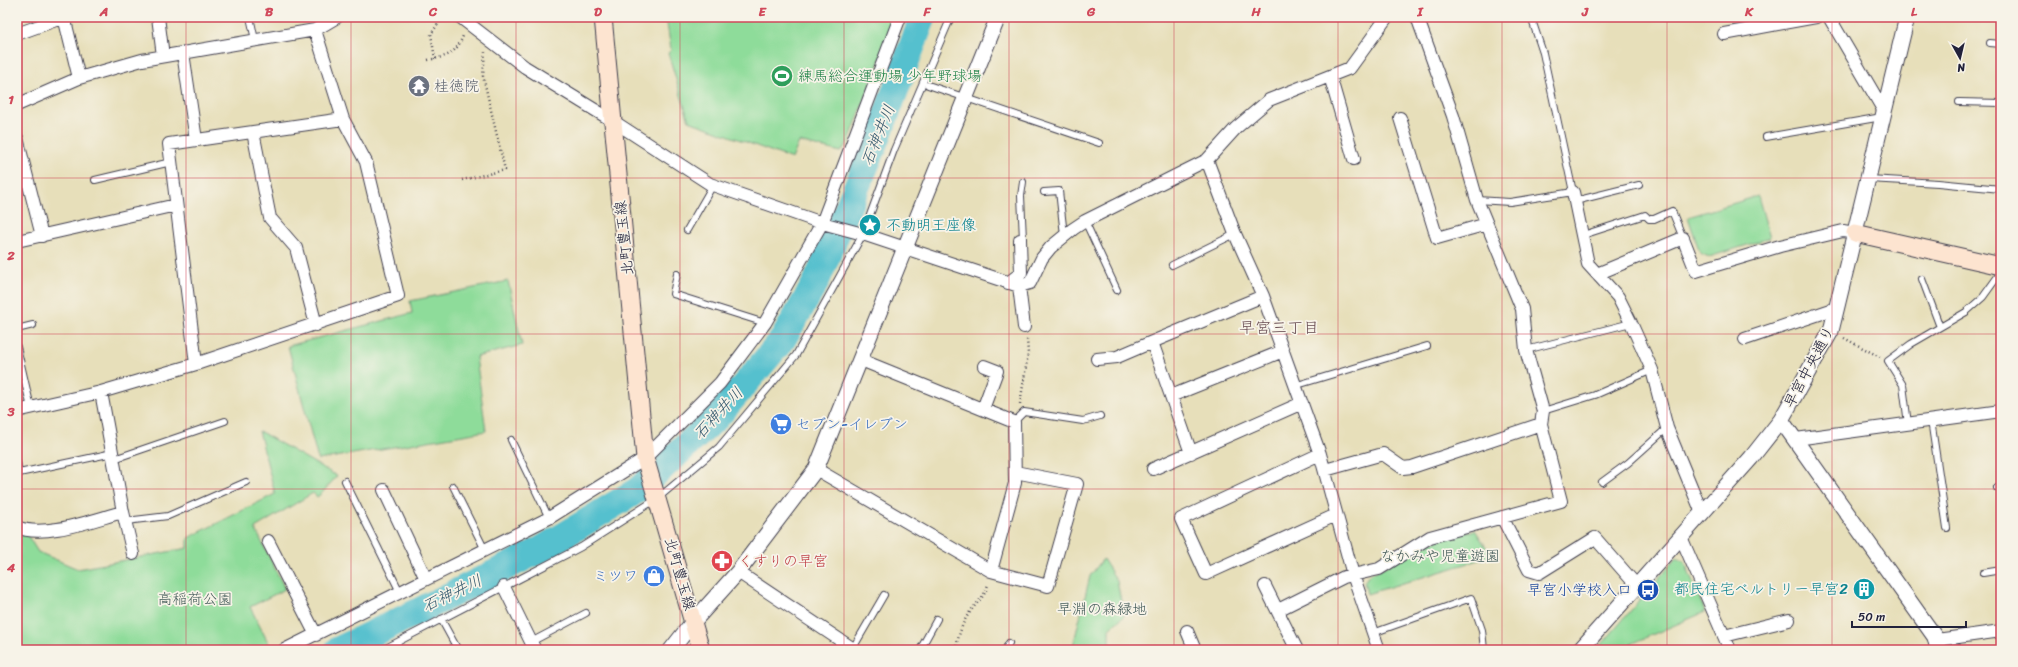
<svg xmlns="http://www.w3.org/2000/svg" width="2018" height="667" font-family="Sriracha,'Klee One',sans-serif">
  <rect width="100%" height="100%" fill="#f7f3e8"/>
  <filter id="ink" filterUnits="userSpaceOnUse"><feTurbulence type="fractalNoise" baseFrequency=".025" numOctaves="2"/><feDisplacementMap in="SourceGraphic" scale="8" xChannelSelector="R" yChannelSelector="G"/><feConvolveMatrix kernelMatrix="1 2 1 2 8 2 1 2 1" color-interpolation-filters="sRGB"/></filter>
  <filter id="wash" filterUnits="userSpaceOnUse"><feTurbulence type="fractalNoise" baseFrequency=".012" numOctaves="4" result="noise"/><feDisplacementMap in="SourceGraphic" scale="16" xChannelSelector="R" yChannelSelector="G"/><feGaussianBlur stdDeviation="0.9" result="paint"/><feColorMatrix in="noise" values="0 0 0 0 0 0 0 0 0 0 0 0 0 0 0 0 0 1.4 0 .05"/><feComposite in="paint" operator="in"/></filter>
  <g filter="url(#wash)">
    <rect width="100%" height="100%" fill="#e7dfba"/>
    <!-- green -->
    <path fill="#8edc9a" stroke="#587f6a" d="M 666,17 L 896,17 L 849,141 L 841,152 L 799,142 L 792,159 L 689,121 L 668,53 L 671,50 Z
      M 1758,196 L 1770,238 L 1709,257 L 1700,253 L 1688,217 Z
      M 508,281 L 522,345 L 476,357 L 486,431 L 318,460 L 288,346 L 412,313 L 410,301 Z
      M 259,431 L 337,476 L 322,493 L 317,497 L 313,493 L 255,528 L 285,589 L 250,607 L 272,650 L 17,650 L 17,531 L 26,533 L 38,552 L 78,569 L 188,548 L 188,538 L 275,494 Z
      M 1475,530 L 1492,556 L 1367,594 L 1364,582 L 1369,575 L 1434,541 Z
      M 1676,558 L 1684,561 L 1705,612 L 1617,650 L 1597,650 Z
      M 1103,559 L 1117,581 L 1124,616 L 1109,629 L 1109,650 L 1072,650 L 1090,576 Z"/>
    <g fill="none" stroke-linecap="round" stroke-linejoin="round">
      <!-- river -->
      <path stroke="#54c0ce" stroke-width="27" d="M 338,650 L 413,614 L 540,550 L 638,490 L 717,417 L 783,339 L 816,282 L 875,144 L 923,17"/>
    </g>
  </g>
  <g filter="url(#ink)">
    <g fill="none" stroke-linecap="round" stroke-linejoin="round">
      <!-- service casing -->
      <g stroke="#403e4e" stroke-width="8">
        <path id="service" d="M 250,17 L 255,40
          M 1990,43 L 2001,44
          M 928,85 L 1099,143
          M 1959,102 L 2001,103
          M 1766,137 L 1882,117
          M 1869,179 L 1938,183 L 2001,189
          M 95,180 L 171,162
          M 1044,192 L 1059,191 L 1064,235
          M 1477,200 L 1510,202 L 1573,192 L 1543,53 L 1531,17
          M 1575,201 L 1639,185
          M 1085,221 L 1117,290
          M 687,230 L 713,185
          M 1583,235 L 1645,215 L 1649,219 L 1654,219 L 1672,211 L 1683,238
          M 1021,240 L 1023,239 L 1021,196 L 1023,182
          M 1172,265 L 1235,234
          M 677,274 L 673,294 L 765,323
          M 1922,279 L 1940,327
          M 17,329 L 33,325
          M 17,347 L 31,408
          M 1526,350 L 1631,323
          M 1294,386 L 1427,346
          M 1543,411 L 1595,395 L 1652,370
          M 1931,420 L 1947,528
          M 1014,422 L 1024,412 L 1083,421 L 1100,416
          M 1908,424 L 1903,385 L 1888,361 L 1911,344 L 1966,312 L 1983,297 L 2001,272
          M 511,440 L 549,518
          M 114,459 L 225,421
          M 17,462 L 19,473 L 113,453
          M 345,481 L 400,592
          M 1602,482 L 1628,463 L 1667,428
          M 453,486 L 485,550
          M 1997,488 L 2001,487
          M 126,521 L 168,516 L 246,482
          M 1983,573 L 2001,570
          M 441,619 L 458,650
          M 1373,633 L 1471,598 L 1482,630 L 1484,650
          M 531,642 L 586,613
          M 853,648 L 884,595
          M 382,650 L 581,547 L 658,498 L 719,447 L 796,355 L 863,234 L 894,150 L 951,17
          M 920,650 L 937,619
          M 1005,650 L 1009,643"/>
      </g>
      <!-- minor casing -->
      <g stroke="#403e4e" stroke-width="14">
        <path id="minor" d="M 64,17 L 79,78
          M 158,17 L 163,56
          M 460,17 L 525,67 L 613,121 L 710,184 L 822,223 L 863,234 L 1019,286 L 1030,283 L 1042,258 L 1051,247 L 1073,229 L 1085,221 L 1207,160 L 1236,128 L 1269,100 L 1350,68 L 1387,17
          M 1829,17 L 1884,111
          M 17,34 L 64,17
          M 1724,34 L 1816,17
          M 183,53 L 196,140
          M 1330,76 L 1354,159
          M 17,105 L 79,78 L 142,60 L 315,30 L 337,17
          M 1400,118 L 1437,238 L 1487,224
          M 253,132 L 270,218 L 296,248 L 316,325
          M 17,138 L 42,236
          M 1207,160 L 1235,234 L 1263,296 L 1320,454 L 1353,575 L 1379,650
          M 1573,192 L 1588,264 L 1618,297 L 1631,323 L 1652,370 L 1667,428 L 1702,513
          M 17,241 L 176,205
          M 1597,274 L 1683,238 L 1696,271 L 1780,246 L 1843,231 L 1855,233
          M 1008,283 L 1021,273 L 1020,240
          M 1019,286 L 1024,327
          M 1745,339 L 1837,308
          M 1097,359 L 1117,357 L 1152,342
          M 861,360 L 1014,422 L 1015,483 L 991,571
          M 196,364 L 169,144 L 343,119
          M 1171,396 L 1283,351
          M 983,409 L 997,371 L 984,366
          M 17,411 L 101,392 L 196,364 L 398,296 L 366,162 L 343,119 L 315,30
          M 1796,439 L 2001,411
          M 1191,453 L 1152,342 L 1263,296
          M 1320,454 L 1181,519 L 1206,574 L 1336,515
          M 816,469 L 991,571 L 1048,586 L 1077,484 L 1015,472
          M 1153,469 L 1302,403
          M 1325,470 L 1383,454 L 1403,468 L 1412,467 L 1541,424
          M 384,490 L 426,579
          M 123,512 L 133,554
          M 1502,517 L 1529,570 L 1539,573 L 1595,538 L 1637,586
          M 17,527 C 44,539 95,519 123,512 L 101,392
          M 1681,537 L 1730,650
          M 268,541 L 316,635
          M 738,572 L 855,650
          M 1265,586 L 1297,650
          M 504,587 L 535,650
          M 1278,610 L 1344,577 L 1379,569 L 1430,537 L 1561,501 L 1541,424 L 1543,411 L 1526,350 L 1522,309 L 1477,200 L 1453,116 L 1417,17
          M 1187,631 L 1195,650
          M 1724,636 L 1789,620
          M 1937,640 L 2001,631
          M 284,650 L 549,518 L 645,458 L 720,383 L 765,323 L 822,223 L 900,17"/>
      </g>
      <!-- tertiary casing -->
      <g stroke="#403e4e" stroke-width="17">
        <path id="tertiary" d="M 1781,420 L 1935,637 L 1938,650
          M 671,650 L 693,622 L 738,572 L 816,469 L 998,17
          M 1580,650 L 1751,458 L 1781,420 L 1831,331 L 1907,17"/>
      </g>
      <!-- secondary casing -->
      <g stroke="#403e4e" stroke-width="19">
        <path id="secondary" d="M 603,17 L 645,458 L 701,650
          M 1855,233 L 2001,266"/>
      </g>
      <!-- path -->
      <path stroke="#403e4e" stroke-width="2.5" stroke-dasharray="1 3" stroke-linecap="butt" d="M 435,59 L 431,34 L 443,17
        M 428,60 C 448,56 455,55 463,36
        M 462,180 L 505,170 L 483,76 L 485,52
        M 1844,338 L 1880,357
        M 1020,404 L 1028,354 L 1027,338
        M 955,650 C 959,636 961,624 970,612 C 977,602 985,597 988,584"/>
      <!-- service -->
      <use href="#service" stroke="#fff" stroke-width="6"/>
      <!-- minor -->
      <use href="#minor" stroke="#fff" stroke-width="12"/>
      <!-- tertiary -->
      <use href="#tertiary" stroke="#fff" stroke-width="15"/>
      <!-- secondary -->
      <use href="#secondary" stroke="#fde4d0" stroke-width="17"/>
    </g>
  </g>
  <!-- grid -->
  <path fill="none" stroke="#d1495b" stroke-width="1" stroke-opacity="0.55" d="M 186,17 L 186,650M 351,17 L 351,650M 516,17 L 516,650M 680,17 L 680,650M 844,17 L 844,650M 1009,17 L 1009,650M 1174,17 L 1174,650M 1338,17 L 1338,650M 1502,17 L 1502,650M 1667,17 L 1667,650M 1832,17 L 1832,650M 17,178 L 2001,178M 17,334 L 2001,334M 17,489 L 2001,489"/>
  <!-- icons -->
  <defs>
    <g id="stadium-disc" transform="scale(1.15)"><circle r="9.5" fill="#2e9e5b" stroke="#f7f3e8"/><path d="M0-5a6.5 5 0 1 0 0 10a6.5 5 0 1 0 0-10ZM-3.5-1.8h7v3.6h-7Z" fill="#fff"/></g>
    <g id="temple-disc" transform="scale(1.15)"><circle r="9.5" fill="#6b7280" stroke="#f7f3e8"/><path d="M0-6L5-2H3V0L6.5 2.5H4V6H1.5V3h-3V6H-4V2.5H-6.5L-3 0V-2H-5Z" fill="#fff"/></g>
    <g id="sight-disc" transform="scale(1.15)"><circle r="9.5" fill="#0f9aa8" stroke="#f7f3e8"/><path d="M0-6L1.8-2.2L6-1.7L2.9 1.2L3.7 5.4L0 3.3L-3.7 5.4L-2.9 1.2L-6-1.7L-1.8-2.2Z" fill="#fff"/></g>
    <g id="supermarket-disc" transform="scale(1.15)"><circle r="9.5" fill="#3f7fe0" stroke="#f7f3e8"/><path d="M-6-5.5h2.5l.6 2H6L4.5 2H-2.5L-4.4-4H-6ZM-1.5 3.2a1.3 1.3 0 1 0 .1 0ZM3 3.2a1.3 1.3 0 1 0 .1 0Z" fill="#fff"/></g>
    <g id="pharmacy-disc" transform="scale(1.15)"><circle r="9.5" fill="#e0444e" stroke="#f7f3e8"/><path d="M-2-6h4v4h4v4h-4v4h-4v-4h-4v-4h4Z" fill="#fff"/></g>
    <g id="shop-disc" transform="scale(1.15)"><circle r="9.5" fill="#3f7fe0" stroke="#f7f3e8"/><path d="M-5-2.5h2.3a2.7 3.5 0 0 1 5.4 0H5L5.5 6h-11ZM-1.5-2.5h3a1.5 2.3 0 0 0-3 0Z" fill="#fff"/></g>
    <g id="building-disc" transform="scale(1.15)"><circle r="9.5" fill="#0f9aa8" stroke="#f7f3e8"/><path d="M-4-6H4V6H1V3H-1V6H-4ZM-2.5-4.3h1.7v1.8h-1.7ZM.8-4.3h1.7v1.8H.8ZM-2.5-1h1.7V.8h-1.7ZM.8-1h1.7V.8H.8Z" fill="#fff"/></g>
    <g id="bus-disc" transform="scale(1.15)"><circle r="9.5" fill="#1a4fb4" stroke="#f7f3e8"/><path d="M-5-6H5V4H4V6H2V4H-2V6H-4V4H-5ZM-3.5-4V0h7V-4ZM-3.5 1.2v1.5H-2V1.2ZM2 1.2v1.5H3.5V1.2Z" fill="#fff"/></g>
  </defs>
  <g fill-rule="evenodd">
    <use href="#stadium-disc" x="782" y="76"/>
    <use href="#temple-disc" x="419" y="86"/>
    <use href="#sight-disc" x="870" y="225"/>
    <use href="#supermarket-disc" x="781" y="424"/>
    <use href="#pharmacy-disc" x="722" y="561"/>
    <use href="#shop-disc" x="654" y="576"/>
    <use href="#building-disc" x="1864" y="589"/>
    <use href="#bus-disc" x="1648" y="590"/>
  </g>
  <g text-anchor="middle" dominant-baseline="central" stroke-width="3.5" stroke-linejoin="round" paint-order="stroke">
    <!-- leisure labels -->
    <g font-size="15" fill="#27864d" stroke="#f7f3e8" text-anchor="start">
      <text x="798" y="76">練馬総合運動場 少年野球場</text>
    </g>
    <!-- worship labels -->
    <g font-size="15" fill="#5b616d" stroke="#f7f3e8" text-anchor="start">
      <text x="434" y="86">桂徳院</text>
    </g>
    <!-- culture labels -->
    <g font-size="15" fill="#0d838f" stroke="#f7f3e8" text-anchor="start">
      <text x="886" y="225">不動明王座像</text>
      <text x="1848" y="589" text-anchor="end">都民住宅ベルトリー早宮2</text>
    </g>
    <!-- street labels -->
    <g font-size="15" fill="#22223b" stroke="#f7f3e8">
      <text transform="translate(624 238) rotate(-96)">北町豊玉線</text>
      <text transform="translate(1809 367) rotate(-62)">早宮中央通り</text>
      <text transform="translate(680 574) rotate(74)">北町豊玉線</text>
    </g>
    <!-- shop labels -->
    <g font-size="15" fill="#366cbe" stroke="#f7f3e8" text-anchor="start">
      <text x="796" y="424">セブン-イレブン</text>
      <text x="638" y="576" text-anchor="end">ミツワ</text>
    </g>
    <!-- park labels -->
    <g font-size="15" fill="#425a58" stroke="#f7f3e8">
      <text x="1440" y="556">なかみや児童遊園</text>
      <text x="195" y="599">高稲荷公園</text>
      <text x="1102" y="609">早淵の森緑地</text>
    </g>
    <!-- health labels -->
    <g font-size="15" fill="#be3a42" stroke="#f7f3e8" text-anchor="start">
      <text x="738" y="561">くすりの早宮</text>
    </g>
    <!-- transit labels -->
    <g font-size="15" fill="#164399" stroke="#f7f3e8" text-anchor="end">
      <text x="1632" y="590">早宮小学校入口</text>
    </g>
    <!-- water labels -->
    <g font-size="16" font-style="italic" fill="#34596e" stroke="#f7f3e8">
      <text transform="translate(878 135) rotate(-68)">石神井川</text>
      <text transform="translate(718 413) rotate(-47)">石神井川</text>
      <text transform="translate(452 593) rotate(-26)">石神井川</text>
    </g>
    <!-- neighbourhood labels -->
    <g font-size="16" fill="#6a4e54" stroke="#f7f3e8">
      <text x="1279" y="327">早宮三丁目</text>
    </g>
  </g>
  <!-- margin -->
  <rect width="2018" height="667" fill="none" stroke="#f7f3e8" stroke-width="44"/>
  <!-- north arrow -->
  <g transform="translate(1960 58) rotate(172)" stroke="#f7f3e8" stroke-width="3" paint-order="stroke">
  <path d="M0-3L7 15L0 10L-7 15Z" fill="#22223b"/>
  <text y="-6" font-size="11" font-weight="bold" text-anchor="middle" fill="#22223b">N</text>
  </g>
  <!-- scale -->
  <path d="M1852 621v6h114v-6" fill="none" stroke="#22223b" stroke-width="2"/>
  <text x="1858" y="621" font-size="12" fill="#22223b" stroke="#f7f3e8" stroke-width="3" paint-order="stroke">50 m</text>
  <rect x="22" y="22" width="1974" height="623" fill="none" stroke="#d1495b" stroke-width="1.5"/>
  <g font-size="13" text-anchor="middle" font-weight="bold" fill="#d1495b">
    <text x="104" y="16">A</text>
    <text x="269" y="16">B</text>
    <text x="433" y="16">C</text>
    <text x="598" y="16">D</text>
    <text x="762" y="16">E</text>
    <text x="927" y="16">F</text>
    <text x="1091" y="16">G</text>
    <text x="1256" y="16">H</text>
    <text x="1420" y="16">I</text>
    <text x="1585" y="16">J</text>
    <text x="1749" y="16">K</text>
    <text x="1914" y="16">L</text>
    <text x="11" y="104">1</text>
    <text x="11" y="260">2</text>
    <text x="11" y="416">3</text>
    <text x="11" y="572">4</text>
  </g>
</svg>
